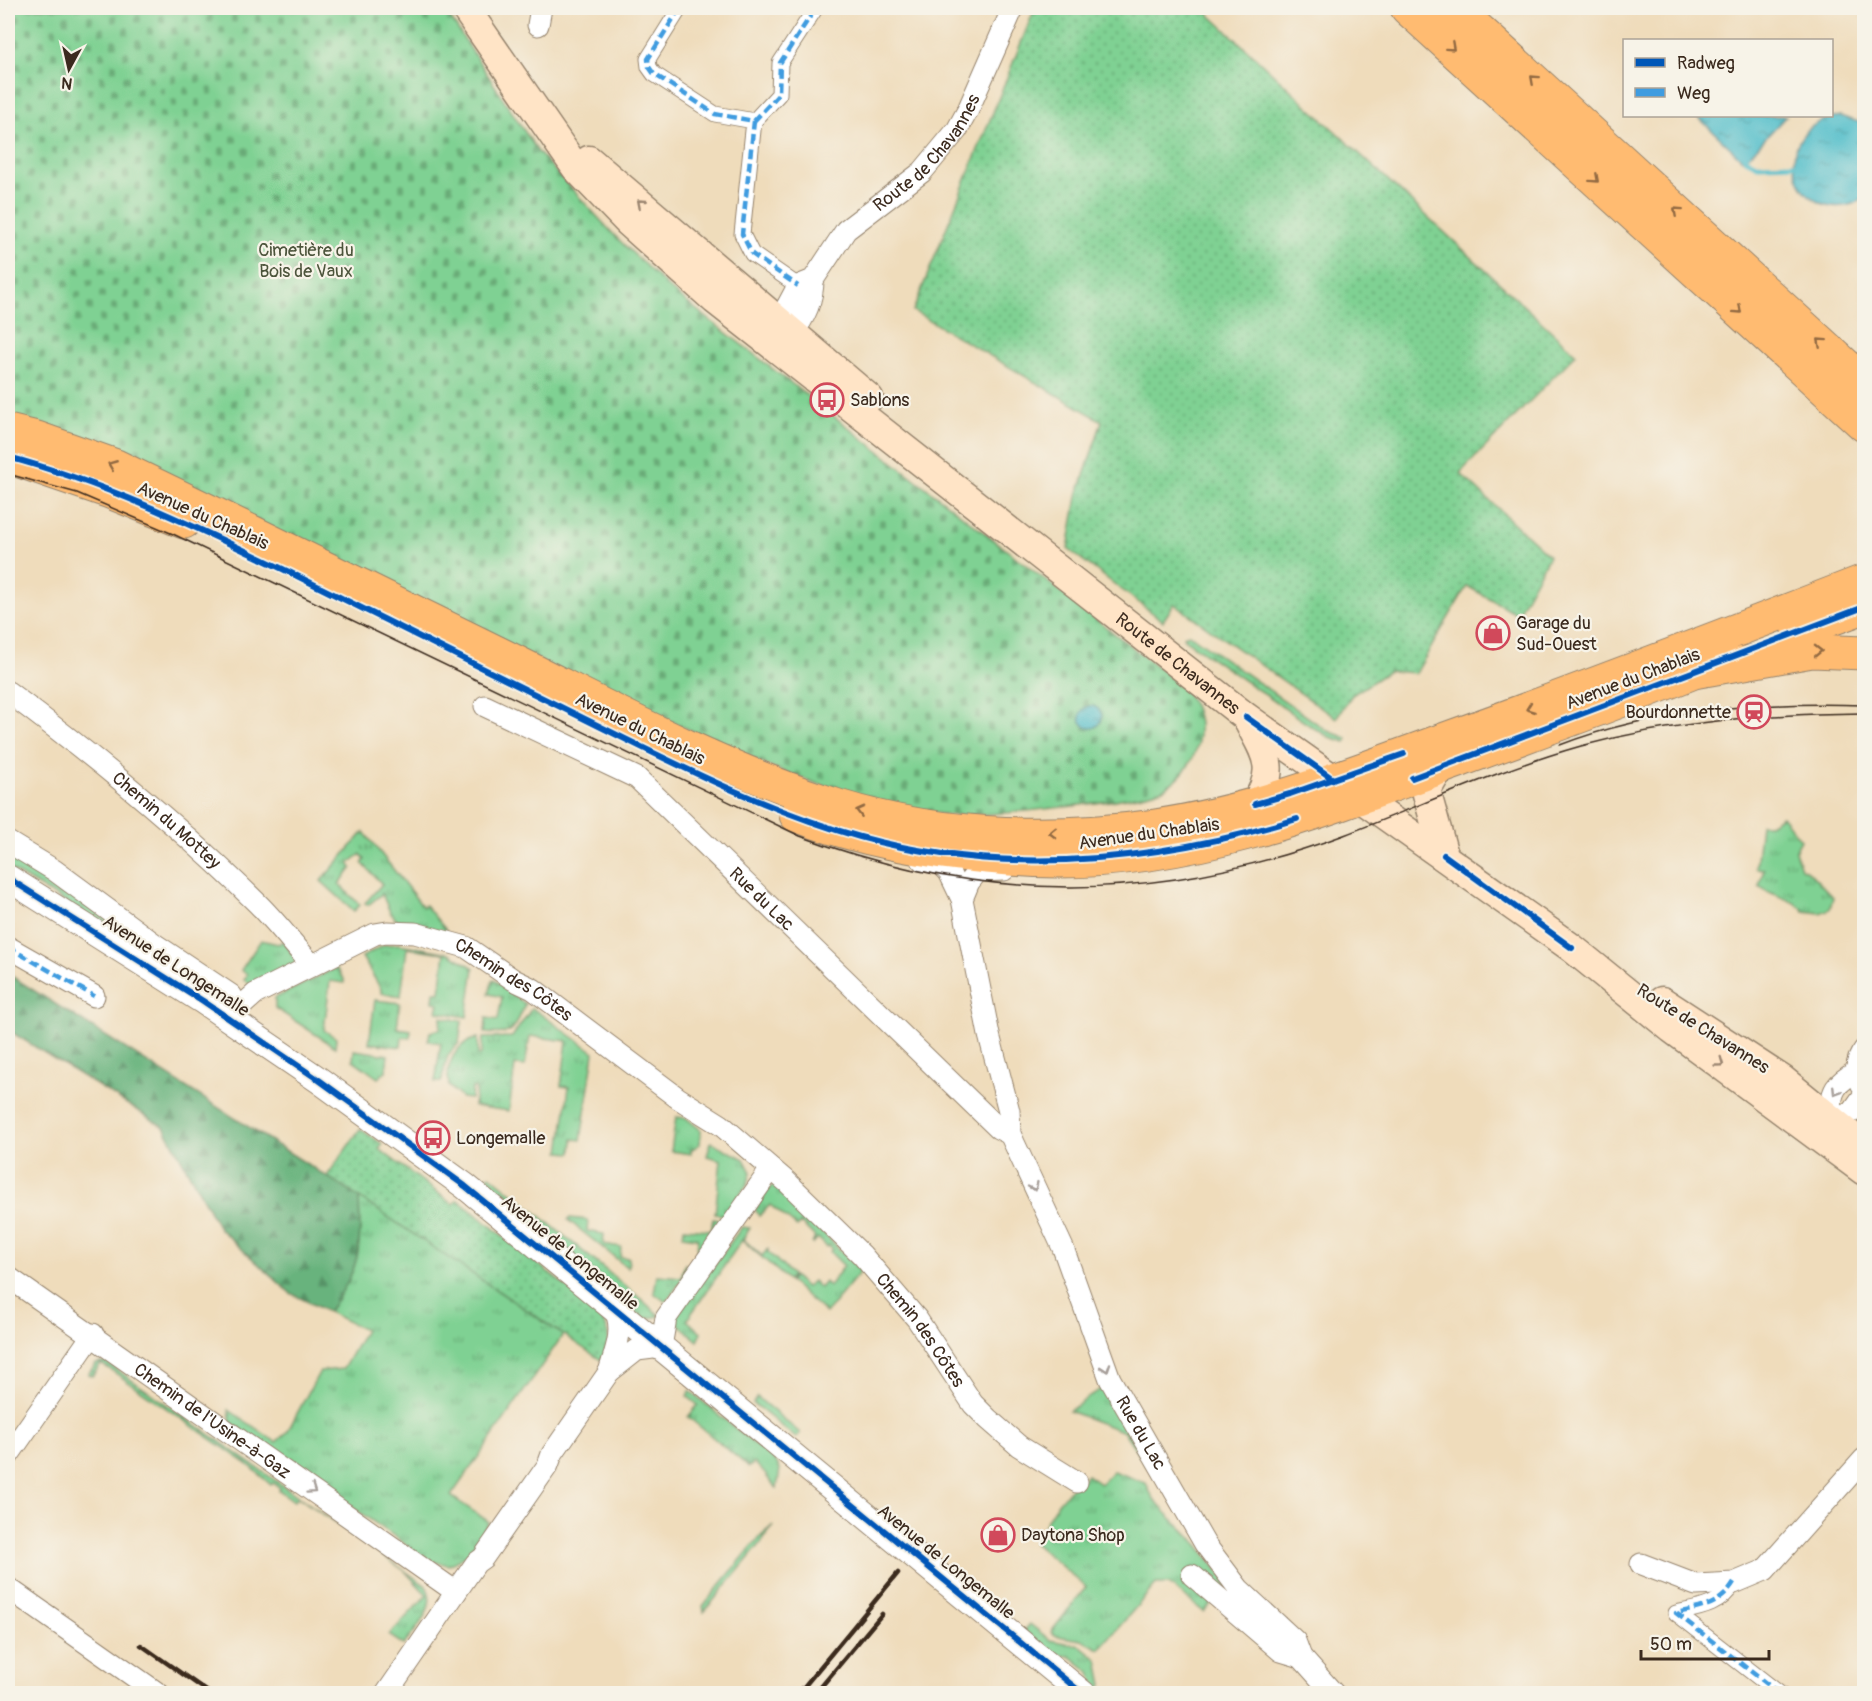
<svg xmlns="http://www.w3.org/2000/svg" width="1872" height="1701" font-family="Pangolin,sans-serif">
  <defs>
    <pattern id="grass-tufts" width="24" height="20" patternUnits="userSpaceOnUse" patternTransform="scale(1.5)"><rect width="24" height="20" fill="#7fd193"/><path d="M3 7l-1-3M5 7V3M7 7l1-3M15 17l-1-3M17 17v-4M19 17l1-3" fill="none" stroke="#69aa77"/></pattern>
    <pattern id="forest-firs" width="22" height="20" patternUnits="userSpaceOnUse" patternTransform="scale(1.5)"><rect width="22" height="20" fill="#67b37d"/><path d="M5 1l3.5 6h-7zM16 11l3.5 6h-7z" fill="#569266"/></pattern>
    <pattern id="cemetery-stones" width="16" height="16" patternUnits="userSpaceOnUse" patternTransform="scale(1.5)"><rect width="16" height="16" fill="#7fd193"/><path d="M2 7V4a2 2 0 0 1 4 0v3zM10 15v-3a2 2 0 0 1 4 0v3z" fill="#69aa77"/></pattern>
    <pattern id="garden-dots" width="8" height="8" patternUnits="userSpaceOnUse" patternTransform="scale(1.5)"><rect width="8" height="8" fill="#7fd193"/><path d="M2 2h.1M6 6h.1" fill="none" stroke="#69aa77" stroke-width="1.8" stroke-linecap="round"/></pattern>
    <pattern id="water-ripples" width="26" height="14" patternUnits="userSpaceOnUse" patternTransform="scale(1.5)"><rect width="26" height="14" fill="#51beca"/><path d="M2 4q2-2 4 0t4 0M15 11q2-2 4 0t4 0" fill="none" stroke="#449ba3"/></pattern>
  </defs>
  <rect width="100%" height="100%" fill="#f7f3e8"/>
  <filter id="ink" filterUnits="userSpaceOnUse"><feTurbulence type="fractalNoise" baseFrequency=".0167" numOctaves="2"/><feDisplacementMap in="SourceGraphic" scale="12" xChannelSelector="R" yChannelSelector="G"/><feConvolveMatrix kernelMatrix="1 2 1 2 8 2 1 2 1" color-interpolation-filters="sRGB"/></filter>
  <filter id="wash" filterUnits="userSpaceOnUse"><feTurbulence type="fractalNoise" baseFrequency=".008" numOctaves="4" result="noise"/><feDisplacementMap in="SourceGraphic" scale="24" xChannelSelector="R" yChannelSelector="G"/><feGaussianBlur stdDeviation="1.35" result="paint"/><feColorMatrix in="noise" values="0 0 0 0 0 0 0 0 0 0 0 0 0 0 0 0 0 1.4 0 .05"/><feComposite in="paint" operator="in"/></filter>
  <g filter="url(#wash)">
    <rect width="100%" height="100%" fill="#efdcbb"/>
    <!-- grass -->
    <path fill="url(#grass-tufts)" stroke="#5d7e58" stroke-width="1.5" d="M 1189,634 L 1328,731 L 1347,738 L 1346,742 L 1329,737 L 1309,725 L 1184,639 L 1183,636 Z
      M 1782,816 L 1801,840 L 1795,851 L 1801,868 L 1808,871 L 1833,897 L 1830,909 L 1820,913 L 1804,911 C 1800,901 1771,896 1759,886 L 1764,869 L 1756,868 L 1761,824 L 1769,824 Z
      M 364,832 L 423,907 L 425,905 L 446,930 L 444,932 L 398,922 L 390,912 L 382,894 L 368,905 L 365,903 L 382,884 L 362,863 L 365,860 L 361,854 L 349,863 L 352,868 L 339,884 L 360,905 L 354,911 L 321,881 Z
      M 8,850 L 206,986 L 8,868 Z
      M 261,940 L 278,944 L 284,941 L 296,961 L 293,965 L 251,985 L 244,980 L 247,974 L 241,970 Z
      M 399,944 L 449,953 L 474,968 L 467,1017 L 437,1012 L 439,1003 L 433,1002 L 434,992 L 440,992 L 445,953 L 407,948 L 401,996 L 381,993 L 381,989 L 362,957 L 384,945 Z
      M 336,968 L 344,979 L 344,983 L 330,981 L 324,1030 L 336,1038 L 335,1047 L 275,1008 L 275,998 Z
      M 493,979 L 525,1004 C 514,1030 515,1036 485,1033 L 486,1018 L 498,1020 L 502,997 L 489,994 Z
      M 375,1000 L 400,1003 L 397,1028 L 411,1030 L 410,1038 L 402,1037 L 401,1047 L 369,1043 Z
      M 532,1008 L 594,1052 L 581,1140 L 573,1139 L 572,1153 L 560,1152 L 569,1087 L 561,1086 L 567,1041 L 530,1036 L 525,1066 L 515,1065 L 509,1111 L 474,1106 L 476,1089 L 472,1088 L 471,1099 L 462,1098 L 449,1086 C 445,1065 455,1043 478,1038 L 478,1055 L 481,1055 L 483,1038 L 512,1037 Z
      M 441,1017 L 462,1021 L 459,1043 L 448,1055 L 441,1082 L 435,1082 L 441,1043 L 428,1041 L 430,1032 L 440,1029 Z
      M 354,1050 L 388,1055 L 386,1071 L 378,1078 L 353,1060 Z
      M 676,1117 L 686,1118 L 701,1130 L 700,1144 L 691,1150 L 691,1154 L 671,1151 Z
      M 711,1142 L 744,1159 L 751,1172 L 748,1183 L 726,1215 L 715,1214 L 721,1160 L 707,1156 Z
      M 490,1175 L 641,1299 L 660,1316 L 645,1319 L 634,1311 L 630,1301 L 482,1182 Z
      M 777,1186 L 861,1271 L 826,1313 L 742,1240 L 687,1320 L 701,1333 L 698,1341 L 673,1320 L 742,1227 L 750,1228 L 743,1239 L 762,1256 L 768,1249 L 768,1252 L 792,1275 L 789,1279 L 790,1281 L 793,1276 L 806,1287 L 813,1281 L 820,1288 L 825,1282 L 829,1286 L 844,1266 L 830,1252 L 832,1249 L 829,1245 L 827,1247 L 818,1238 L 812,1244 L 815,1237 L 801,1223 L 797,1227 L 770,1205 L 759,1216 L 755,1209 L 770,1187 Z
      M 359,1197 L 563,1335 L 451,1496 L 489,1522 L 467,1555 L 449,1565 L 430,1561 L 231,1423 L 229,1410 L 276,1442 L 287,1432 L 320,1371 L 343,1369 L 365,1330 L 328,1312 C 361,1268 361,1250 359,1197 Z
      M 570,1218 L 588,1220 L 587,1231 L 604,1234 L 603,1244 L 621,1247 L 620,1257 L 629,1258 L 628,1268 L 568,1220 Z
      M 713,1219 L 723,1220 L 702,1251 L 697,1251 L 698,1238 L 683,1236 L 684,1228 L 711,1230 Z
      M 685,1264 L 690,1268 L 666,1302 L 654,1293 L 657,1275 L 681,1277 Z
      M 106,1362 L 425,1585 C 440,1605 416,1628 404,1645 L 389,1635 L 427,1595 L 405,1571 L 298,1497 L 294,1501 L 279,1490 L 280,1488 L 273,1483 L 271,1485 L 250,1466 L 108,1368 L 101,1364 L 92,1376 L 88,1374 L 96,1364 Z
      M 1108,1384 L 1157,1472 L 1147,1466 L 1124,1432 L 1069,1411 Z
      M 690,1391 L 776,1462 L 780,1469 L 777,1488 C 767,1479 765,1471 754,1463 L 749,1467 L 688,1417 L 698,1405 L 687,1396 Z
      M 757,1397 L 800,1433 L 796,1438 L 753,1403 Z
      M 1113,1471 L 1146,1483 C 1154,1507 1175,1519 1191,1537 C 1211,1559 1228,1585 1246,1608 L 1224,1589 L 1204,1612 L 1169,1584 L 1156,1584 L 1100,1649 L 1082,1640 L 1057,1636 L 1051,1632 L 1086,1587 L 1034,1543 C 1052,1511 1057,1498 1087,1475 L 1100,1484 Z
      M 773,1525 L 762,1542 L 704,1612 L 703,1606 L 758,1539 Z
      M 1030,1624 L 1050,1640 L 1081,1646 L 1098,1660 L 1103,1685 L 1097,1689 L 1090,1672 L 1070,1656 L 1056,1655 L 1024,1631 Z"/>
    <!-- forest -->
    <path fill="url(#forest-firs)" stroke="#516e4e" stroke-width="1.5" d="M 8,974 L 359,1197 C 361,1250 361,1268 328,1312 L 290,1293 L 219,1228 L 164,1127 L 8,1030 Z"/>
    <!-- cemetery -->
    <path fill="url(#cemetery-stones)" stroke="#5d7e58" stroke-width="1.5" d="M 8,8 L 444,8 L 538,152 L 616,237 L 671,290 L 1164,672 C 1170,678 1178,684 1184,690 C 1211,722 1200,766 1166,787 C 1144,801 979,818 950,815 C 887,808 825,788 766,765 L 8,416 Z"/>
    <!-- garden -->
    <path fill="url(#garden-dots)" stroke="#5d7e58" stroke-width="1.5" d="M 1035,8 L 1202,8 L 1576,354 L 1460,473 L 1549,556 L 1517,614 L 1467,586 L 1416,673 L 1389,671 L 1352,695 L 1336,718 L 1174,604 L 1163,621 L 1068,549 L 1077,497 L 1102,421 L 913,311 Z
      M 360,1129 L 382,1144 L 379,1149 L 453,1204 L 458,1200 L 598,1312 C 610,1330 612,1342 601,1360 L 327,1176 Z"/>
    <!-- water -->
    <path fill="url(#water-ripples)" stroke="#467474" stroke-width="1.5" d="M 1697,116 L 1786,116 L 1744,161 Z
      M 1841,116 L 1864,124 L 1864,199 C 1797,235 1759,127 1841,116 Z
      M1080 717a11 11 0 1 1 22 0a11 11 0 1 1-22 0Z"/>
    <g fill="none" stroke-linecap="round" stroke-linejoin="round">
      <!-- stream -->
      <path stroke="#51beca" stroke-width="5" d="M 1746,159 L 1758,165 L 1794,164"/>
    </g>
  </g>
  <g filter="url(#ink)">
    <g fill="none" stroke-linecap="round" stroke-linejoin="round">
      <!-- pedestrian casing -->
      <g stroke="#95836c" stroke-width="17">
        <path id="pedestrian" d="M 680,8 L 648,59 L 649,67 L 654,74 L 715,114 L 754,121 L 742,234 L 752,254 L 798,286
          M 754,121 L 779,94 L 780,63 L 815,9
          M 1734,1583 C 1720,1606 1700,1608 1676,1613 L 1780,1694"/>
      </g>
      <!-- minor casing -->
      <g stroke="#95836c" stroke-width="23">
        <g id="minor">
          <path d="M 538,25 L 541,8"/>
          <path d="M 779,331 L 793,332 C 805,318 813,299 813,280"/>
          <path id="s1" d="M 784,335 L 783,314 L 798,286 L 813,280 L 846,230 L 922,172 L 957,130 L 968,110 L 1013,8"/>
          <path id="s2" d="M 8,692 C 94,756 178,825 254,900 C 275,920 293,944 312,965"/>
          <path id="s3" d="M 485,706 L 637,778 L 998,1128 L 1010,1134"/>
          <path d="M 8,842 L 54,870 L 156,945 L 231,995 L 238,1006"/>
          <path id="s4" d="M 922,860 L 941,864 L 949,872 L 962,899 L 989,1035 L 1009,1111 L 1010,1134 L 1063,1248 L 1110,1379 L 1205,1544 L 1239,1589 L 1295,1641 L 1301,1657 L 1334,1694"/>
          <path d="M 962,899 L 969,882 L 978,871 L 1004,870"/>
          <path d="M 8,947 L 94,996"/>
          <path id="s5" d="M 228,1018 L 255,994 L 375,934 L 387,932 L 415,933 L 466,947 L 514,980 L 533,989 L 678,1098 L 721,1125 L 787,1182 L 862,1255 L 917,1319 L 973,1404 L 988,1419 L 1019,1446 L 1077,1482"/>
          <path d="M 1862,1085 C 1855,1072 1855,1062 1864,1050"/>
          <path d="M 1828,1119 L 1852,1112 L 1864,1095"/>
          <path d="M 1823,1127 C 1838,1104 1821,1090 1856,1072"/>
          <path id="s6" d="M 8,1277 L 456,1592"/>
          <path d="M 609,1372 C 616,1349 624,1331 615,1309"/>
          <path d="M 8,1456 L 93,1334"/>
          <path d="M 1641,1564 L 1696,1585 L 1734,1583 L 1765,1570 L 1864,1459"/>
          <path d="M 1192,1575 L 1281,1651 L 1301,1657"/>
          <path d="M 8,1588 L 159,1694"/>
          <path d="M 386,1694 L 476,1563 L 483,1558 L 548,1465 L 552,1454 L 609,1372 L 637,1350 L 661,1347 L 666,1318 L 771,1169"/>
        </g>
      </g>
      <!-- tertiary casing -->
      <g stroke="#95836c" stroke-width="28">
        <path id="tertiary" d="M 8,878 L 203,1001 L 319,1080 L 465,1186 L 1083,1694"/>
      </g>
      <!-- secondary casing -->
      <g stroke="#95836c" stroke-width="31">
        <g id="secondary">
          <path id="s7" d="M 465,8 L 576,168 L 628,222 L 715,300 L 1246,717 L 1572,948 L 1672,1029 L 1864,1171"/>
          <path d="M 589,160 L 869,398"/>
          <path d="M 1248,721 C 1266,755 1278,768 1255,804"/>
          <path d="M 1440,767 L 1428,788 L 1427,794 L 1444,855"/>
          <path d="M 1662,1001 L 1783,1080 L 1864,1146"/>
        </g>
      </g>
      <!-- primary casing -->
      <g stroke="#95836c" stroke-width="35">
        <path id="primary" d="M 8,431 L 37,438 L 116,466 C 243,527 369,589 496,652 C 602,704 707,762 820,800 C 925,837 1045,841 1155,826 C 1257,811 1354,772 1451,737 C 1590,687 1727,634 1864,581
          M 8,457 L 110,492 L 184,522
          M 1798,631 L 1864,607
          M 796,815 C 843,834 892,844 942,852 C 980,857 1019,861 1058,861 C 1199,861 1331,808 1461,760 C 1550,727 1639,696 1725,659"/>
      </g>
      <!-- motorway casing -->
      <g stroke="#95836c" stroke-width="35">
        <path id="motorway" d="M 1407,8 L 1864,425
          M 1455,8 L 1864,382
          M 1699,671 L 1812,651 L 1864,653"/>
      </g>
      <!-- pedestrian -->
      <use href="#pedestrian" stroke="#fff" stroke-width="15"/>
      <!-- minor -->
      <use href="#minor" stroke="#fff" stroke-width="21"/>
      <!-- tertiary -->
      <use href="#tertiary" stroke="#fff" stroke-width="26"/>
      <!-- secondary -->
      <use href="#secondary" stroke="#ffe4c6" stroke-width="28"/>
      <!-- primary -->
      <use href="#primary" stroke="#ffbb71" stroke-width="33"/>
      <!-- motorway -->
      <use href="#motorway" stroke="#ffbb71" stroke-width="33"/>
      <!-- tram -->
      <path stroke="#3b2a1e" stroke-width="1.5" d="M 8,474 L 77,493 L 173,534 L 800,836 C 983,905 1161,903 1344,835 C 1423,805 1499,769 1581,746 C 1674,721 1768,714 1864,713
        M 1560,745 C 1655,708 1764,702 1864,705"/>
      <!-- rail -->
      <path stroke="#3b2a1e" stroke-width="4.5" d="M 141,1645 L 211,1694
        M 798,1694 L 898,1573
        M 815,1694 L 882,1614"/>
      <!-- quiet -->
      <path stroke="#3f9ce0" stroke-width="4.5" stroke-dasharray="9 4.5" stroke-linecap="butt" d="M 680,8 L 648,59 L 649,67 L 654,74 L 715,114 L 754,121 L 742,234 L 752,254 L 798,286
        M 754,121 L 779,94 L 780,63 L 815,9
        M 8,947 L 94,996
        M 1734,1583 C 1720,1606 1700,1608 1676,1613 L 1780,1694"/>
      <!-- cycleway casing -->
      <g stroke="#f7f3e8" stroke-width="10">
        <path id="cycleway" d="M 8,457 C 106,483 198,528 289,572 C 395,624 500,677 605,729 C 687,770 772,812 860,837 C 1005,877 1155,862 1297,819
          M 1246,717 L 1333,779
          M 1412,778 L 1864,607
          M 1255,804 L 1290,794 L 1404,754
          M 1444,855 L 1572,948
          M 8,878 L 203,1001 L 319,1080 L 465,1186 L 1083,1694"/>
      </g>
      <!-- cycleway -->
      <use href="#cycleway" stroke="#0057b8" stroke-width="6"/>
    </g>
    <!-- one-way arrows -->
    <defs><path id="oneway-chevron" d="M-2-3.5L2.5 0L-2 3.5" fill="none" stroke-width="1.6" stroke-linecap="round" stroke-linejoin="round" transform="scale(1.5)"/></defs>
    <g stroke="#936b43">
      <use href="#oneway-chevron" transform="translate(1451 47) rotate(42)"/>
      <use href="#oneway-chevron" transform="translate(1534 79) rotate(-138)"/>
      <use href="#oneway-chevron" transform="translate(1595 179) rotate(42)"/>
      <use href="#oneway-chevron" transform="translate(1677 211) rotate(-138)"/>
      <use href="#oneway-chevron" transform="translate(1738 310) rotate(42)"/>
      <use href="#oneway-chevron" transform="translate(1821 342) rotate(-138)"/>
      <use href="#oneway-chevron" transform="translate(112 465) rotate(-158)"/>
      <use href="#oneway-chevron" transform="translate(1818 651) rotate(-1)"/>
      <use href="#oneway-chevron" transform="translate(1530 708) rotate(160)"/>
      <use href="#oneway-chevron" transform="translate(860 811) rotate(-166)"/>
      <use href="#oneway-chevron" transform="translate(1053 833) rotate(179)"/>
    </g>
    <g stroke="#9d8772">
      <use href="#oneway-chevron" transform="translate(641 203) rotate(-139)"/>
      <use href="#oneway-chevron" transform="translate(1720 1063) rotate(36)"/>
    </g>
    <g stroke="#a79f9a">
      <use href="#oneway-chevron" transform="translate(1836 1091) rotate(122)"/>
      <use href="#oneway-chevron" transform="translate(1034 1187) rotate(65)"/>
      <use href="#oneway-chevron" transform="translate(1106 1368) rotate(71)"/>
      <use href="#oneway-chevron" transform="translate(312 1490) rotate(35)"/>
    </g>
  </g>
  <!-- icons -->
  <defs>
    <g id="bus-ring" transform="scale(1.725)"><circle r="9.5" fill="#f7f3e8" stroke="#d1495b" stroke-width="1.5"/><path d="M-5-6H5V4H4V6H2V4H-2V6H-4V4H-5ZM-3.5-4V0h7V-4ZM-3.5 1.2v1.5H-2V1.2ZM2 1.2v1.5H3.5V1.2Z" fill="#d1495b"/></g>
    <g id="shop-ring" transform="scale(1.725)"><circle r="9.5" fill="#f7f3e8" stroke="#d1495b" stroke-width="1.5"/><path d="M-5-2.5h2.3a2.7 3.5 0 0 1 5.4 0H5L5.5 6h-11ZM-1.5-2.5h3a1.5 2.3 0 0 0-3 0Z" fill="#d1495b"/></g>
    <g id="station-ring" transform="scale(1.725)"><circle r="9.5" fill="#f7f3e8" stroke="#d1495b" stroke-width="1.5"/><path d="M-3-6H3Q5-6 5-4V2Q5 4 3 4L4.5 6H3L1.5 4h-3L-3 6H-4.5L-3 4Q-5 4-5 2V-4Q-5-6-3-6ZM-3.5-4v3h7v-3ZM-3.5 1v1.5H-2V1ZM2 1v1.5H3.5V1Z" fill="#d1495b"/></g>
  </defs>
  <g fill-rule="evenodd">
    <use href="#bus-ring" x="827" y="400"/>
    <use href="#shop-ring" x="1493" y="633"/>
    <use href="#station-ring" x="1754" y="712"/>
    <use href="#bus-ring" x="433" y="1138"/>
    <use href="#shop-ring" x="998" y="1535"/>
  </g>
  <g text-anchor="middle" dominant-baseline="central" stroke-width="4.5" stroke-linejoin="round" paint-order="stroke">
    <!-- street labels -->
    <g font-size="18" fill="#3b2a1e" stroke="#f7f3e8">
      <text stroke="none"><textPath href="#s1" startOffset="242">Route de Chavannes</textPath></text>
      <text transform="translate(203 516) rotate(24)">Avenue du Chablais</text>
      <text stroke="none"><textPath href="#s7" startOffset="975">Route de Chavannes</textPath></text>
      <text transform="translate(1633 679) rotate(-21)">Avenue du Chablais</text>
      <text transform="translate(640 729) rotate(26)">Avenue du Chablais</text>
      <text stroke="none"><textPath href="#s2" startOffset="204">Chemin du Mottey</textPath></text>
      <text transform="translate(1149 834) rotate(-8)">Avenue du Chablais</text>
      <text stroke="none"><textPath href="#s3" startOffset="342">Rue du Lac</textPath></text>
      <text transform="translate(176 966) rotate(33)">Avenue de Longemalle</text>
      <text stroke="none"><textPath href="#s5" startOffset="321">Chemin des Côtes</textPath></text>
      <text transform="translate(1703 1029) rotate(32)">Route de Chavannes</text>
      <text transform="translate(570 1253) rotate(39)">Avenue de Longemalle</text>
      <text stroke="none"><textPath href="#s5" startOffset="862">Chemin des Côtes</textPath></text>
      <text stroke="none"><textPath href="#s6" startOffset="250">Chemin de l'Usine-à-Gaz</textPath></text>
      <text stroke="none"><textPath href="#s4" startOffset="628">Rue du Lac</textPath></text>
      <text transform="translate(946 1562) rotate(39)">Avenue de Longemalle</text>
    </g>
    <!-- park labels -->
    <g font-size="18" fill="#4c543b" stroke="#f7f3e8">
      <text x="306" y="250">Cimetière du<tspan x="306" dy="21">Bois de Vaux</tspan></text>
    </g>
    <!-- poi labels -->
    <g font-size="18" fill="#3b2a1e" stroke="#f7f3e8" text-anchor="start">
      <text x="850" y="400">Sablons</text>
      <text x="1516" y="623">Garage du<tspan x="1516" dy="21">Sud-Ouest</tspan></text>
      <text x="1731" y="712" text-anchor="end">Bourdonnette</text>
      <text x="456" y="1138">Longemalle</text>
      <text x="1021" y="1535">Daytona Shop</text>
    </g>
  </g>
  <!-- margin -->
  <rect width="1872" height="1701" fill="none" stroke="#f7f3e8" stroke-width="30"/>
  <!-- legend -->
  <rect x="1623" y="39" width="210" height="78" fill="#f7f3e8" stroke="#aca397" stroke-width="1.5"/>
  <rect x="1635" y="58" width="30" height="9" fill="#0057b8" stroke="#aca397" stroke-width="1.5"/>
  <text x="1677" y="69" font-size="18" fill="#3b2a1e">Radweg</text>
  <rect x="1635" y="88" width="30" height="9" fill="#3f9ce0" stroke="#aca397" stroke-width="1.5"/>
  <text x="1677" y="99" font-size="18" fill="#3b2a1e">Weg</text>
  <!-- north arrow -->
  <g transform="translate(69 69) rotate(188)" stroke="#f7f3e8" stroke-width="4.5" paint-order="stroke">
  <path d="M0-4.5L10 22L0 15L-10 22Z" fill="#3b2a1e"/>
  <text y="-9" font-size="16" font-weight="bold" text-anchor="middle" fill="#3b2a1e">N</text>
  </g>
  <!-- scale -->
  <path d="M1641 1650v9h128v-9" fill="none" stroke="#3b2a1e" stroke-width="3"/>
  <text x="1650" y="1650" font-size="18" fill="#3b2a1e" stroke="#f7f3e8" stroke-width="4.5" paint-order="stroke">50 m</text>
</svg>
